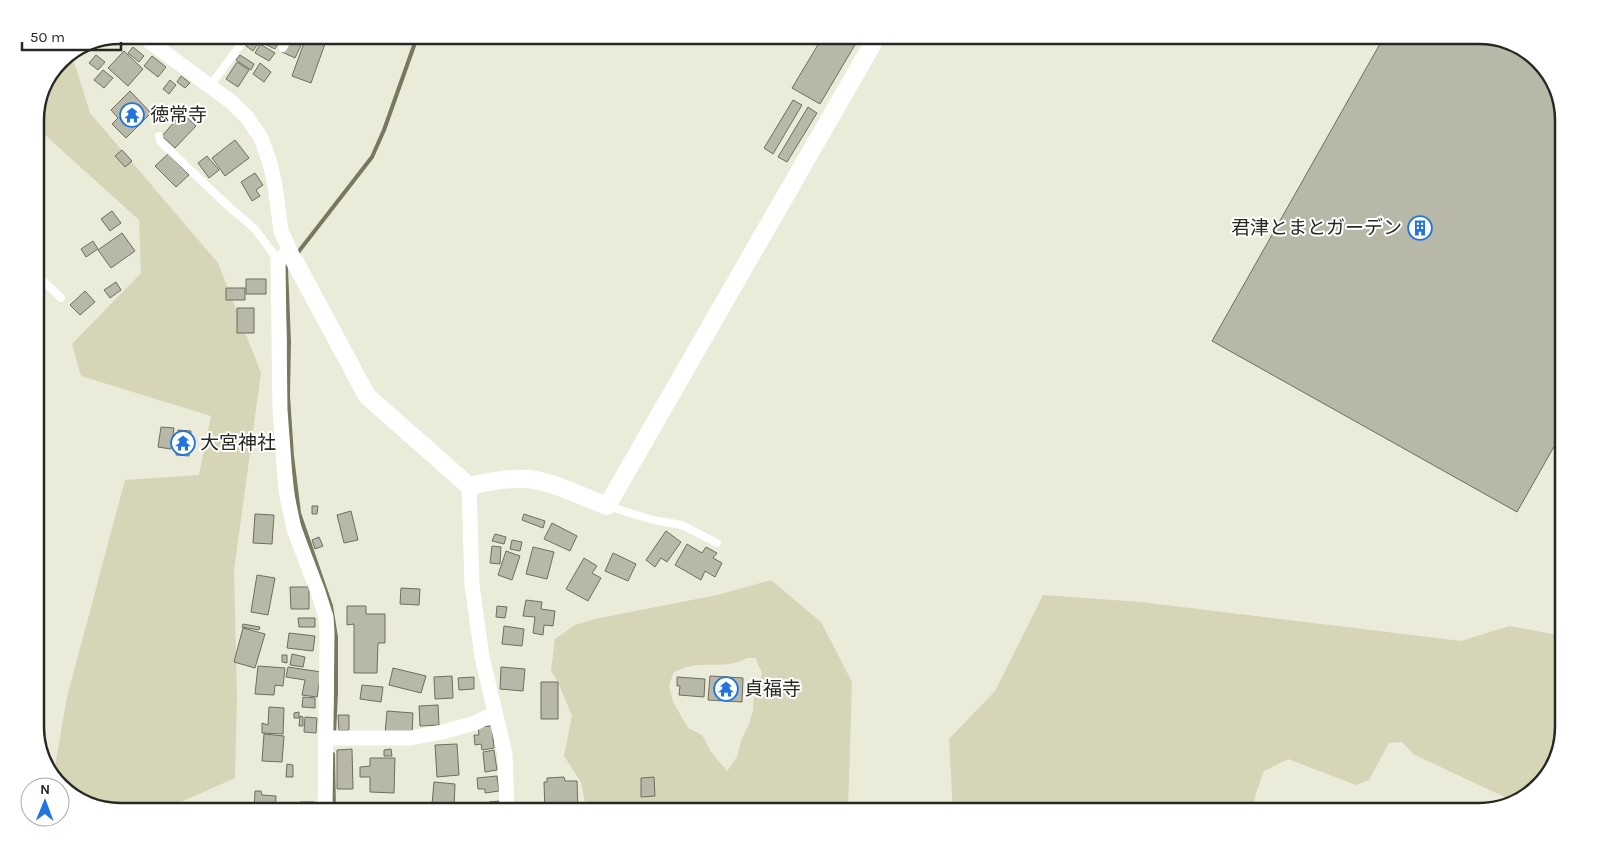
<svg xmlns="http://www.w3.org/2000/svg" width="1599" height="847" font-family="Karla,'Noto Sans JP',sans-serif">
  <rect width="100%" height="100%" fill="#ebebda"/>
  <!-- green -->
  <path fill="#d6d5b8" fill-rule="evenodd" d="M 71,52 L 90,113 L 218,263 L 261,373 L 234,570 L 237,698 L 235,778 L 181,802 L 173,812 L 120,812 L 82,803 L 53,778 L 67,697 L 125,480 L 199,475 L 211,416 L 81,376 L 72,344 L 141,273 L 139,220 L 35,126 L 35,114 L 60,60 Z
    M 771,580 L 821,622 L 852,682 L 848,812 L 587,812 L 581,782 L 564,756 L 572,716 L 558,682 L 551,671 L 555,639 L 575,625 L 595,619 L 717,595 ZM 747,658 L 756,658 L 758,665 L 762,672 L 760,684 L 754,694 L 753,710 L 749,724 L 741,741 L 737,757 L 727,771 L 711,752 L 702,735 L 688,728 L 673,702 L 669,685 L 674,672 C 682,669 690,665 698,665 C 716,664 731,667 747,658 Z
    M 1043,595 L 1141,602 L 1461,641 L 1509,626 L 1564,636 L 1564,727 L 1555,765 L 1522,801 L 1515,802 L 1413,754 L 1402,742 L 1389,743 L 1369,780 L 1356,785 L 1288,759 L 1264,771 L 1256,793 L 1252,812 L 953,812 L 949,739 L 995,691 Z"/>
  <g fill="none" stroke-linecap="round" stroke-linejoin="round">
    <!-- stream -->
    <path stroke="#78785f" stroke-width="4" d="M 296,255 L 372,157 L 384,130 L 416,40
      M 290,262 L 286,268 L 289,342 L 288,396 L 292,456 L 299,513 L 331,606 L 336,637 L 336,693 L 334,735
      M 333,754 L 334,812"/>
  </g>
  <!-- building -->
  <path fill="#b8b8a8" stroke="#6e6d5f" d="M 1385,35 L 1479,35 L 1517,44 L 1550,73 L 1564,114 L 1564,429 L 1517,512 L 1212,341 Z
    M 822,38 L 859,38 L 820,104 L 792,88 Z
    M 280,40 L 275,49 L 259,41 Z
    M 288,40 L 295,40 L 302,43 L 295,58 L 282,52 Z
    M 305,40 L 326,41 L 311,83 L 292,76 Z
    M 249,41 L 256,41 L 259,42 L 253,51 L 246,46 Z
    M 260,44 L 275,53 L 269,61 L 255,53 Z
    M 133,47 L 144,56 L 139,62 L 128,53 Z
    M 124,51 L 143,69 L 128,86 L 108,68 Z
    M 96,55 L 105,62 L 98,70 L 89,63 Z
    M 240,55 L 254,64 L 251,70 L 236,60 Z
    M 152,56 L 166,67 L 158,77 L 144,66 Z
    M 237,62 L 249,70 L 238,87 L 226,79 Z
    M 260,63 L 271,72 L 264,82 L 253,74 Z
    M 103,70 L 113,78 L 104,88 L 94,80 Z
    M 181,76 L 190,83 L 185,88 L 177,82 Z
    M 170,80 L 176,85 L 169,94 L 163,89 Z
    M 130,91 L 151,113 L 126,138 L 112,124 L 118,118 L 111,110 Z
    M 793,100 L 802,105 L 773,154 L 764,148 Z
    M 808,107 L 817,113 L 787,162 L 778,157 Z
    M 182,113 L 196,126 L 175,148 L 162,136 Z
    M 235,140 L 249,158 L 225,176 L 212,158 Z
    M 122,150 L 132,161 L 125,167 L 115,156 Z
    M 168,154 L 189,175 L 176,187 L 155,166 Z
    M 207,156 L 219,170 L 209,178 L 198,163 Z
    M 255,173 L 263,185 L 256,190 L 260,196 L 252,201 L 241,182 Z
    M 112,211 L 121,223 L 110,231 L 101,219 Z
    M 122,233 L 135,251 L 111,268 L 98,250 Z
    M 93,241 L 98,249 L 86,257 L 81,249 Z
    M 246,279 L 266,279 L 266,294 L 246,294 Z
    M 116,282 L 121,290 L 110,298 L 104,290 Z
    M 226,288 L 245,288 L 245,300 L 226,300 Z
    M 85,291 L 95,302 L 80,315 L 70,305 Z
    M 237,308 L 254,308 L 254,333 L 237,333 Z
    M 161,427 L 174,428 L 171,449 L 158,447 Z
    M 178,430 L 191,431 L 189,456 L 176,455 Z
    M 312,506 L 318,506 L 317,514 L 312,514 Z
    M 351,511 L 358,540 L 344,543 L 337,515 Z
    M 255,514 L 274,515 L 272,544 L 253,543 Z
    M 524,514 L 545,521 L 543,528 L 522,520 Z
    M 552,523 L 577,536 L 570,551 L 544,539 Z
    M 666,531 L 681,542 L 667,562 L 661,558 L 655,567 L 646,560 Z
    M 495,534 L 506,537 L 504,544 L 492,541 Z
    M 319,537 L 323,546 L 315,549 L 312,540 Z
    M 512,540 L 522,542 L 520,551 L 510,549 Z
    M 687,544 L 702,553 L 706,547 L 717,553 L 713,558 L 722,563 L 715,577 L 705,571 L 701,580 L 675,565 Z
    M 492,546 L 501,547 L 500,564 L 490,563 Z
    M 533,547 L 554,552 L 547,579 L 526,574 Z
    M 506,551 L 520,556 L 512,580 L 498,575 Z
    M 613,553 L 636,564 L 628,581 L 605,571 Z
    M 584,558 L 597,566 L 592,573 L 601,578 L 588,601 L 566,589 Z
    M 257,575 L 275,578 L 268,615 L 251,612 Z
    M 290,587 L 309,587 L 309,609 L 291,609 Z
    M 401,588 L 420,589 L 419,605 L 400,604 Z
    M 526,600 L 542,602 L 541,609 L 555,611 L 553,626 L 544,625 L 543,635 L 533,633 L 535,617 L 523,616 Z
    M 347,606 L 366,606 L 366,614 L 385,614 L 385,643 L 378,643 L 377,673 L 354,673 L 354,624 L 347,625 Z
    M 497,606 L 507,607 L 505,618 L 496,617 Z
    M 298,618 L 315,618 L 315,627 L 299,627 Z
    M 243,624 L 260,627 L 259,630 L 242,627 Z
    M 504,626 L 524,629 L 522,646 L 502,644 Z
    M 243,628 L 265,634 L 255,668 L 234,662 Z
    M 289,633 L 315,636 L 313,651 L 287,648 Z
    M 292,654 L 305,657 L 303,667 L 290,665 Z
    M 282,655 L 287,655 L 287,663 L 282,662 Z
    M 258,666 L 285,668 L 283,686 L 275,685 L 274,695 L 255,694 Z
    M 288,667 L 321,672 L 317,697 L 302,695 L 305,680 L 286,677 Z
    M 501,667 L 525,669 L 523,691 L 500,689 Z
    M 393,668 L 426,676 L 421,693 L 389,685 Z
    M 452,676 L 453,698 L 435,699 L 434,677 Z
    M 710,676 L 743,678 L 742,702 L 708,700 Z
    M 474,677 L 474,689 L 459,690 L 458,678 Z
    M 677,677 L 705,679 L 704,697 L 679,695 L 680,686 L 677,686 Z
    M 541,682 L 558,682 L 558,719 L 541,719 Z
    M 362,685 L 383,687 L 381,702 L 360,699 Z
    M 303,697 L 315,698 L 315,708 L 302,707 Z
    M 438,705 L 439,725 L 420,726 L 419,706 Z
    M 269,707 L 284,708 L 283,734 L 262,733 L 262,723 L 268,725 Z
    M 387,711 L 413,713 L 412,736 L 385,734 Z
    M 299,712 L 299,718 L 294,718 L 294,713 Z
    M 338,715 L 349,715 L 349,730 L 339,731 Z
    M 300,716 L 303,717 L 303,726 L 299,726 Z
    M 305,717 L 317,718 L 316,733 L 304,732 Z
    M 492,726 L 494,748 L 482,750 L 481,744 L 475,745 L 474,735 L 479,735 L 478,727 Z
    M 264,734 L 284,736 L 282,762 L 262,761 Z
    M 457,744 L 459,775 L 437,777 L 435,745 Z
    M 352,749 L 353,789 L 337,789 L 337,750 Z
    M 391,749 L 392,756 L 384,756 L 384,750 Z
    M 494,750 L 497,770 L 485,772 L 483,752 Z
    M 370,758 L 395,758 L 394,793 L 370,792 L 370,777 L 360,777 L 360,767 L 370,766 Z
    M 287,764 L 293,765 L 293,777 L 286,777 Z
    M 497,776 L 499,791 L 485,793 L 485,789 L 478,789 L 477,778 Z
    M 564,777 L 565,781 L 577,781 L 578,812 L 545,812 L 544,782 L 547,782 L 547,778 Z
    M 654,777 L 655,796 L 641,797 L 641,778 Z
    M 434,782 L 455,784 L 454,810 L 444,810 L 444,812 L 437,812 L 438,805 L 432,804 Z
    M 255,791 L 261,791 L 262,795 L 276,796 L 275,812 L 254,812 Z
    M 499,801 L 499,812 L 489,812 L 489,802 Z
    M 300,802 L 314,802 L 314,812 L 300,812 Z"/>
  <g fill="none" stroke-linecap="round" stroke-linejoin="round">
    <!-- service -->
    <path stroke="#fff" stroke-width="8" d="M 283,48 L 287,40
      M 210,86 L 243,41
      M 159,136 L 160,141 L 227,205 L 255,229 L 278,260
      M 35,273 L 61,298
      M 607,506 L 653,520 L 682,525 L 717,543"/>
    <!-- minor -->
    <path stroke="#fff" stroke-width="15" d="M 149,41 L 230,101 L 246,116 L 261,138 L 270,163 L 275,186 L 281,231 L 294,259
      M 290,251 L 278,260 L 280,410 L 286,491 L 294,529 L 318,592 L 326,617 L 327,632 L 325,812
      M 469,486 L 472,585 L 482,657 L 505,754 L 507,812
      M 325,738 L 410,738 L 442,732 L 475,723 L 495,713"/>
    <!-- tertiary -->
    <path stroke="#fff" stroke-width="18" d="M 295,262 L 367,396 L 469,486 C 488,482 507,478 527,479 C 552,481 583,497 607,506 L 876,38"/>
  </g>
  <!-- icons -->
  <defs>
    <g id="temple-ring" transform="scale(1.25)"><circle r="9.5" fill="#fff" stroke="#2274de" stroke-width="1.5"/><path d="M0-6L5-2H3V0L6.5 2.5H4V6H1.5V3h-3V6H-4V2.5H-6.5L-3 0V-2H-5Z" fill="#2274de"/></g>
    <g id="building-ring" transform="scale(1.25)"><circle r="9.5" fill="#fff" stroke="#2274de" stroke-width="1.5"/><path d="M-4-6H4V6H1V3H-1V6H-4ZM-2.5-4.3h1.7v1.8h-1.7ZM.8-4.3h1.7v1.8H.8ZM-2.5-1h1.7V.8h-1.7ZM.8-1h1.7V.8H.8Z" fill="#2274de"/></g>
  </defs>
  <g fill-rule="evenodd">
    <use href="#temple-ring" x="132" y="115"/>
    <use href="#building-ring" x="1420" y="228"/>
    <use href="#temple-ring" x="183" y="443"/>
    <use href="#temple-ring" x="726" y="689"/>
  </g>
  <g text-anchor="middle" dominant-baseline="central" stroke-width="4" stroke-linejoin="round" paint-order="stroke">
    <!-- poi labels -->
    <g font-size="19" fill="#282822" stroke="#fff" text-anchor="start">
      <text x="150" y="115">徳常寺</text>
      <text x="1402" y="228" text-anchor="end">君津とまとガーデン</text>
      <text x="200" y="443">大宮神社</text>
      <text x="744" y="689">貞福寺</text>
    </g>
  </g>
  <!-- crop -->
  <path d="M0 0H1599V847H0ZM120 44H1479A76 76 0 0 1 1555 120V727A76 76 0 0 1 1479 803H120A76 76 0 0 1 44 727V120A76 76 0 0 1 120 44Z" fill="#fff" fill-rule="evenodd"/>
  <path fill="none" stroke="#282822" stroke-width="2.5" d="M120 44H1479A76 76 0 0 1 1555 120V727A76 76 0 0 1 1479 803H120A76 76 0 0 1 44 727V120A76 76 0 0 1 120 44Z"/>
  <!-- north arrow -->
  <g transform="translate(45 802) rotate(1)"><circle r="24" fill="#ffffff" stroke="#a9a9a7"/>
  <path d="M0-4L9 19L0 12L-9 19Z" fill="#2274de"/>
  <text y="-8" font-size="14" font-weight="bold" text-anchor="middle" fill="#282822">N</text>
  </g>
  <!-- scale -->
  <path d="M22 42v8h99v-8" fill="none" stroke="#282822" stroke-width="2.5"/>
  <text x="30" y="42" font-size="15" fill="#282822" stroke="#ffffff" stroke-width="4" paint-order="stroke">50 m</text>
</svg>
